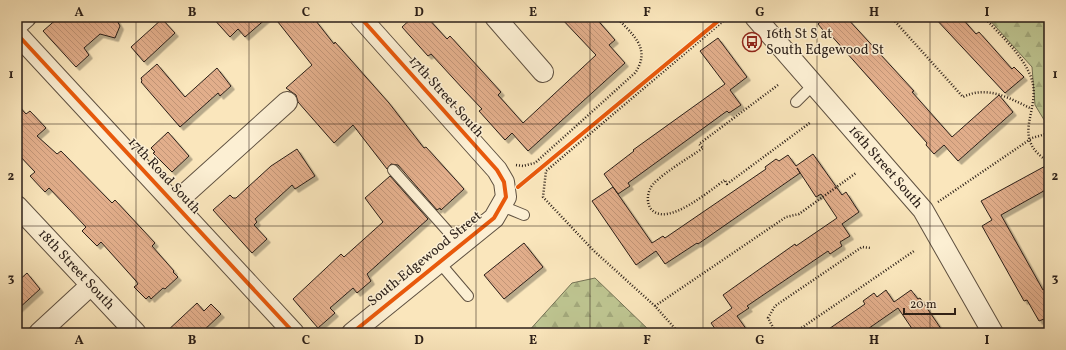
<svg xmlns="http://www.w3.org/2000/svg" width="1066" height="350" font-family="Vollkorn,serif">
  <defs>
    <pattern id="forest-firs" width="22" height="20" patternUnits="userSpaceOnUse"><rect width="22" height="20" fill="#bec591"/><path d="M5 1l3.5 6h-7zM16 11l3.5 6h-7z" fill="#a3a97c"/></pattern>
    <pattern id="building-back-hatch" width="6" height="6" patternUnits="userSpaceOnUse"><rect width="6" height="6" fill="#e2ae8b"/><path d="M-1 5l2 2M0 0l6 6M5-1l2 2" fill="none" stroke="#c29577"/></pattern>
    <filter id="shadow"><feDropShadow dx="3.5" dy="3.5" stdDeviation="0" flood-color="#0004"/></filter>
  </defs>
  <rect width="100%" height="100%" fill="#fae6bc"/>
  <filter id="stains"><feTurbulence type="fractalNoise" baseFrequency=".005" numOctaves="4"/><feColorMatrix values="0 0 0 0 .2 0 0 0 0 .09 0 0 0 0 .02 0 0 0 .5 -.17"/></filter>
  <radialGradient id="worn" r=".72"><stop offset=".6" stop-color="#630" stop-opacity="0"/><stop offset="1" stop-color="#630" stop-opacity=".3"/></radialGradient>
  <!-- forest -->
  <path fill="url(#forest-firs)" stroke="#747254" d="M 987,17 L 1049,17 L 1049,128 L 1035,105 L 1032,67 Z
    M 595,278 L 652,333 L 527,333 L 572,283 Z"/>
  <!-- building -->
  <path fill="url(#building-back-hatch)" stroke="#2b1f18" filter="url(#shadow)" d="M 59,17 L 115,17 L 120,26 L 115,38 L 100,34 L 84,48 L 89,55 L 76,67 L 43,31 Z
    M 212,17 L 268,17 L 245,37 L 238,29 L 230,37 Z
    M 274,17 L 309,17 L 313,22 L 316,21 L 334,44 L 335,42 L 389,103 L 424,148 L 426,147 L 464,189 L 441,210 L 440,208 L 437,210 L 398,165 L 391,164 L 387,169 L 353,125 L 334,143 L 298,102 L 296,95 L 286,88 L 312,65 Z
    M 413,17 L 427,17 L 447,39 L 450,36 L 501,92 L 498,95 L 523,123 L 596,55 L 560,17 L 595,17 L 615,40 L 609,45 L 625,63 L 528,151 L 512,133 L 505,140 L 479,111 L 482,109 L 464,90 L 431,54 L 428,56 L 402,27 Z
    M 826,17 L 846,17 L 914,91 L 912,92 L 952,137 L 999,95 L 1013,112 L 958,161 L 944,145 L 934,154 L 926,145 L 927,143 L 829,33 L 827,35 L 818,24 Z
    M 934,17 L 961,17 L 976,34 L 979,32 L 1012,69 L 1014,67 L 1024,77 L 1005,93 Z
    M 162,19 L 175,33 L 144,62 L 131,47 Z
    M 718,38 L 747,77 L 730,90 L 741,105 L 729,113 L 727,111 L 628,183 L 630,186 L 618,194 L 604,174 L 634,151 L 633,150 L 725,84 L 700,51 Z
    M 157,64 L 185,97 L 217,68 L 231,86 L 220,96 L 218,93 L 180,127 L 141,82 L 142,81 L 141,78 Z
    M 17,104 L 26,114 L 30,111 L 46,128 L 37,136 L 57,154 L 61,151 L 112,203 L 115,200 L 155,243 L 152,246 L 174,271 L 173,272 L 178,277 L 165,289 L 163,288 L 151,299 L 149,296 L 146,299 L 134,287 L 138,284 L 136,281 L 101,242 L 97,246 L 82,231 L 86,227 L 49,188 L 45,192 L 30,176 L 35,172 L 17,153 Z
    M 168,132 L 189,156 L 172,172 L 153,153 L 155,152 L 151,148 Z
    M 297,149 L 315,176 L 295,189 L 292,185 L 255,219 L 257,222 L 254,225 L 267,239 L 252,253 L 213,210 L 230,195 L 233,198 L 236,198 L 271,166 Z
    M 813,154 L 842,195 L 846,192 L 859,212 L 842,224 L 850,236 L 840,242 L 842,246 L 830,254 L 828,251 L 747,306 L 749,308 L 737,316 L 749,333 L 718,333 L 711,323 L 732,308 L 723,295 L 795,244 L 796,246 L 837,218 L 821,194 L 816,197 L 797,168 L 800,173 L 698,244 L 697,243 L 665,264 L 656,251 L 636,265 L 592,201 L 613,187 L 652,243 L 663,236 L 665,238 L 766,169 L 765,167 L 776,159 L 779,161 L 788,155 L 796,166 Z
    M 1049,164 L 1049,188 L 1001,215 L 1043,290 L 1049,286 L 1049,317 L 1039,321 L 1027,300 L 1024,301 L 982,226 L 992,220 L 981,201 Z
    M 390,176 L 428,219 L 367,274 L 371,281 L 357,293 L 353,288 L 330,308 L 335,313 L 318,328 L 293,299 L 341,254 L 344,257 L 383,222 L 365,198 Z
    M 524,243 L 543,267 L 504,299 L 484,275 Z
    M 27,273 L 40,289 L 17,310 L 17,282 Z
    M 886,290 L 894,302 L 911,290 L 918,299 L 920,298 L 944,333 L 915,333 L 898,308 L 862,333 L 823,333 L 865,304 L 863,301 L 874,293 L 877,297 Z
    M 197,303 L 204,311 L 211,304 L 221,314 L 201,333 L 165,333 Z"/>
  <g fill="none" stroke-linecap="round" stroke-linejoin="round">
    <!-- service casing -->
    <g stroke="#5f5141" stroke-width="12">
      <path id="service" d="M 796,102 L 814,84
        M 393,170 L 460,245
        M 502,206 L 524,215
        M 439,262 L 468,296"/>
    </g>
    <!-- minor casing -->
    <g stroke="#5f5141" stroke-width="22">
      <g id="minor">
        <path d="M 495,17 L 543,72"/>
        <path id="s1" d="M 755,17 L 923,210 L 993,333"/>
        <path d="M 17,25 L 26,17"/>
        <path d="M 17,34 L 294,333"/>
        <path d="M 175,203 L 287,102"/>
        <path id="s2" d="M 17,206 L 136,333"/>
        <path d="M 39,333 L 91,285"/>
        <path d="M 352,333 L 494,218 L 506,197 L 504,182 L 497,170 L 360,17"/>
      </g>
    </g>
    <!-- path -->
    <path stroke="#2b1f18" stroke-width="2.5" stroke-dasharray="1 2" stroke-linecap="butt" d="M 891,17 L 963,97 C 987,85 1009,98 1030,108
      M 984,17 C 1000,35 1022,54 1031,77 C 1043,110 1008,137 1049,162
      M 778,85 L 699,144 L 703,148 C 692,156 654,178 650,189 C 647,195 647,204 651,209 C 667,228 710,190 725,180 L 727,184 L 811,122
      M 516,165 L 523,166 L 535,163 L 635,73 C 652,48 632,34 616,17
      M 523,183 L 723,17
      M 1049,196 C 1042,209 1049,219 1045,233 L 1049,240
      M 938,202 L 1032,138 L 1049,133
      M 655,306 L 786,217 L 799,214 L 856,173
      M 679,333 L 655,306 L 594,251 L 543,197 L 546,171 L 728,17
      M 781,333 L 775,331 L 768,318 L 775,306 L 862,247 L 871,248
      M 794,333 L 914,251"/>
    <!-- service -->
    <use href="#service" stroke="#fcefd3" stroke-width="10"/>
    <!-- minor -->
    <use href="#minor" stroke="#fcefd3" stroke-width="20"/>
    <!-- cycleway casing -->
    <g stroke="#fcefd3" stroke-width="6">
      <path id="cycleway" d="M 17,34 L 294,333
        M 518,187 L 723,17
        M 352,333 L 494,218 L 506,197 L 504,182 L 497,170 L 360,17"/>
    </g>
    <!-- cycleway -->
    <use href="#cycleway" stroke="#e8590c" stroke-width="4"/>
  </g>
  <!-- grid -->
  <path fill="none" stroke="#2b1f18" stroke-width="1" stroke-opacity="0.55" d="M 136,17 L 136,333M 249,17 L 249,333M 363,17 L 363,333M 476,17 L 476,333M 590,17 L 590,333M 703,17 L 703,333M 817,17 L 817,333M 930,17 L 930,333M 17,124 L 1049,124M 17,226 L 1049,226"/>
  <!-- icons -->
  <defs>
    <g id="bus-ring" transform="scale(1)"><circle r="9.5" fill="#fcefd3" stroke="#8f2418" stroke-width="1.5"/><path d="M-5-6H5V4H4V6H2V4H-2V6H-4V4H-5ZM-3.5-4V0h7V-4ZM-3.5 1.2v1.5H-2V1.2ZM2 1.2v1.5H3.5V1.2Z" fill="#8f2418"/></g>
  </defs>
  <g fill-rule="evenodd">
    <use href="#bus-ring" x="752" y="42"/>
  </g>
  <g text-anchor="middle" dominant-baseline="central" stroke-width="3" stroke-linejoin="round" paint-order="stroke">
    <!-- poi labels -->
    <g font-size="14" fill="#2b1f18" stroke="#fcefd3" text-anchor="start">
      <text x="766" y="34">16th St S at<tspan x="766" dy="16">South Edgewood St</tspan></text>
    </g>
    <!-- street labels -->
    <g font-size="14" fill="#2b1f18" stroke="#fcefd3">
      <text transform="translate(446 97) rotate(48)">17th Street South</text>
      <text stroke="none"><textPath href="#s1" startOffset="199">16th Street South</textPath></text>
      <text transform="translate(164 176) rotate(47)">17th Road South</text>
      <text transform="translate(425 259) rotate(-39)">South Edgewood Street</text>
      <text stroke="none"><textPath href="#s2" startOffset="87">18th Street South</textPath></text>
    </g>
  </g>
  <!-- margin -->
  <rect width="1066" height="350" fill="none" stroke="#fae6bc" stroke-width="44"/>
  <!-- scale -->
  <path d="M904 308v6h51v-6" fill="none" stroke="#2b1f18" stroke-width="2"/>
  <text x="910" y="308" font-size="12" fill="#2b1f18" stroke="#fcefd3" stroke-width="3" paint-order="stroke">20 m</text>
  <rect x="22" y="22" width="1022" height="306" fill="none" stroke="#2b1f18" stroke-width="1.5"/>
  <g font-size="13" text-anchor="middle" font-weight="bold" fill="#2b1f18">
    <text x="79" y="16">A</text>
    <text x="192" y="16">B</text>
    <text x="306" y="16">C</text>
    <text x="419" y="16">D</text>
    <text x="533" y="16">E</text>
    <text x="647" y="16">F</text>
    <text x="760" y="16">G</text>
    <text x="874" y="16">H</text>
    <text x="987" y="16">I</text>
    <text x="11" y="78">1</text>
    <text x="1055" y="78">1</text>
    <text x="11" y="180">2</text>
    <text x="1055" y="180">2</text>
    <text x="11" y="282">3</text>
    <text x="1055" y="282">3</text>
    <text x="79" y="344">A</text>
    <text x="192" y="344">B</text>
    <text x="306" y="344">C</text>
    <text x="419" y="344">D</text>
    <text x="533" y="344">E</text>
    <text x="647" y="344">F</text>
    <text x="760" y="344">G</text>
    <text x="874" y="344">H</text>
    <text x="987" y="344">I</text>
  </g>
  <rect width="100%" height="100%" filter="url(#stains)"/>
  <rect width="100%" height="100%" fill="url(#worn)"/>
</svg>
